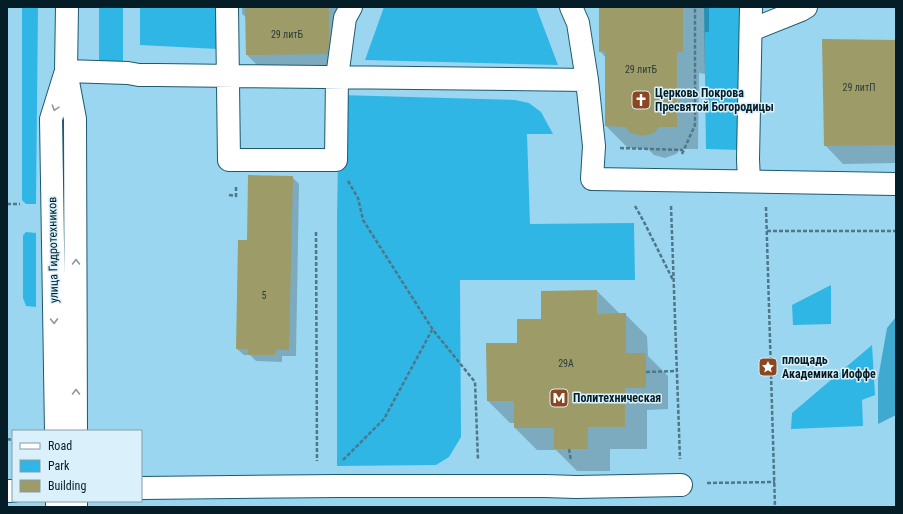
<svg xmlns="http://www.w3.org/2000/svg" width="903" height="514" font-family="'Roboto Condensed',sans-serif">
  <rect width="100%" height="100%" fill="#9bd6f0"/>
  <!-- green -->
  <path fill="#30b6e4" d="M 22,7 L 38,7 L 36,204 L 26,204 L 22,200 Z
    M 99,7 L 123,7 L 123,61 L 99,61 Z
    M 140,7 L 216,7 L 218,49 L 140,45 Z
    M 384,7 L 536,7 L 558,65 L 365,60 Z
    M 704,7 L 739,7 L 741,150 L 706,149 Z
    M 339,95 L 515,100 L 529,103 L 541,112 L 553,134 L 527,134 L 530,224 L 634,223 L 635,280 L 460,280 L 461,437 L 449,457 L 436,465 L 337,466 L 337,220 Z
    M 26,232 L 36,233 L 36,307 L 26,306 L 23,298 L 23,235 Z
    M 831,285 L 831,324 L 793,325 L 792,305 Z
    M 872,345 L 875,395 L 862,400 L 863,426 L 791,429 L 792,413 Z"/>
  <!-- forest -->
  <path fill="#3fa9d0" d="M 896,317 L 896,415 L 878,424 L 878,379 L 887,328 Z"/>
  <!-- shadow -->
  <path fill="#0003" d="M 242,7 L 350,7 L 351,64 L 349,76 L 269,77 L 247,55 L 247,18 L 242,14 Z
    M 600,7 L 709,7 L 709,32 L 705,32 L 705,74 L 699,73 L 698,149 L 681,149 L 676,154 L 665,158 L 654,155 L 648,149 L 628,148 L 606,126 L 606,58 L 600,51 Z
    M 896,41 L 896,163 L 843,164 L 825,145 Z
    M 292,177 L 299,184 L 296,356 L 282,356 L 282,362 L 256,361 L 250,355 L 244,355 L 237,349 L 247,241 Z
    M 597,291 L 619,313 L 625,314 L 647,336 L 648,356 L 668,376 L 668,409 L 647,410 L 647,449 L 610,449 L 610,471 L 577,471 L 556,450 L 537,450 L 515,428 L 515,423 L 510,423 L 488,401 L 518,344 L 542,320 Z"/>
  <!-- building -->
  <path fill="#9d9b68" d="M 245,7 L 329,7 L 329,41 L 328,54 L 246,55 Z
    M 599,7 L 683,7 L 683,52 L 677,52 L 677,127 L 659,127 L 654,133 L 643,136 L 631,133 L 625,127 L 605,126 L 605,51 L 599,52 Z
    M 822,39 L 896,40 L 896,145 L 824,146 Z
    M 248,175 L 293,176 L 289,350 L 276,350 L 275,355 L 248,355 L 248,349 L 236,349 L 238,240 L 247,240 Z
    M 597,290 L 597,314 L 626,313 L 626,353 L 646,353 L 646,388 L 625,388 L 625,427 L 588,427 L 588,449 L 554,449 L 554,428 L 514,428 L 514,401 L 487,401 L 486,343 L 517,343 L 517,319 L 541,319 L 541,291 Z"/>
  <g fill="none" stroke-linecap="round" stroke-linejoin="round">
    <!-- minor casing -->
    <g stroke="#1d5970" stroke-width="24">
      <path id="minor" d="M 67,7 L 66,71 L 75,119 L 76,431
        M 227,7 L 229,160 L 336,160 L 337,77 L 345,18 L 351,7
        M 571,7 L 578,23 L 587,80
        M 751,30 L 801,10 L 806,7
        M 66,71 L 128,73 L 139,75 L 157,75 L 587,80 L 594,146 L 592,179 L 896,184
        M 749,181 L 748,159 L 751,7
        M 56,431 L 51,119 L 65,74
        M 141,488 L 338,486 L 545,486 L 576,487 L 681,485
        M 7,491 L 13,491
        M 57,501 L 57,507
        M 76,501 L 76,507"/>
    </g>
    <!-- path -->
    <path stroke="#4e7789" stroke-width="2.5" stroke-dasharray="4 2" stroke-linecap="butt" d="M 620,148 L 683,150
      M 682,154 L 695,125 L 695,7
      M 348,181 L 358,198 L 363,220 L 433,330 L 475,382 L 478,460
      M 229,195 L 236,196 L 236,186
      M 7,204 L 20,204
      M 635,206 L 644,222 L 673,280
      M 671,206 L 680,459
      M 766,207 L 775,507
      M 767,231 L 896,231
      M 316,232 L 317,461
      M 646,372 L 677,371
      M 7,439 L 13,440
      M 569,449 L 571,461
      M 343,460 L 384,419 L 432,330
      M 707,483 L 775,482"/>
    <!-- minor -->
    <use href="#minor" stroke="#fff" stroke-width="22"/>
  </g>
  <!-- one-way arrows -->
  <defs><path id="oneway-chevron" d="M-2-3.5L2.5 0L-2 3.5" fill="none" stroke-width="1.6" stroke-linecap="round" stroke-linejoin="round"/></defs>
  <g stroke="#8e999e">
    <use href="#oneway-chevron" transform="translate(55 108) rotate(108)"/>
    <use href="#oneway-chevron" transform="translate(76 262) rotate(-90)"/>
    <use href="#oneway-chevron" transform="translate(54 321) rotate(89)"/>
    <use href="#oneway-chevron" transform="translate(76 392) rotate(-90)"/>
  </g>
  <!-- icons -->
  <defs>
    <g id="church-square" transform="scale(1)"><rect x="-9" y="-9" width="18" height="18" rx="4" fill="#8c4620" stroke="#daf1fc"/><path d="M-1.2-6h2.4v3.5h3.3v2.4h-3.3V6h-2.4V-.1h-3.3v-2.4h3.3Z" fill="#fff"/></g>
    <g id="sight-square" transform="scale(1)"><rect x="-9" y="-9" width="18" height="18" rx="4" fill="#8c4620" stroke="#daf1fc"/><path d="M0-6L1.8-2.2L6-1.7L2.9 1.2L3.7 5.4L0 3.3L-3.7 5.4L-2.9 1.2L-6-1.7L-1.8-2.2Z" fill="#fff"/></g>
    <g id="metro-square" transform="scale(1)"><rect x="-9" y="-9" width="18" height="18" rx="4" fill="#8c4620" stroke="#daf1fc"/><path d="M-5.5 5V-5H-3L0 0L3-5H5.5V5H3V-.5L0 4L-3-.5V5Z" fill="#fff"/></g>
  </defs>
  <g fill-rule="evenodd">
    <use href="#church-square" x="641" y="100"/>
    <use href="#sight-square" x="768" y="367"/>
    <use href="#metro-square" x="559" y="398"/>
  </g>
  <g text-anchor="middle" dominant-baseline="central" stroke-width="3" stroke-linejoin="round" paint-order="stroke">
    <!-- number labels -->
    <g font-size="10" fill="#2b3c37">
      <text x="287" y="34">29 литБ</text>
      <text x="641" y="69">29 литБ</text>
      <text x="859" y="87">29 литП</text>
      <text x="264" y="295">5</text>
      <text x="566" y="363">29А</text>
    </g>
    <!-- poi labels -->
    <g font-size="12" font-weight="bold" fill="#051d27" stroke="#daf1fc" text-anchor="start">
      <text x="655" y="93">Церковь Покрова<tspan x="655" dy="14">Пресвятой Богородицы</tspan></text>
      <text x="782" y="360">площадь<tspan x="782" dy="14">Академика Иоффе</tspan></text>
      <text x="573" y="398">Политехническая</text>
    </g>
    <!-- street labels -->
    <g font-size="12" fill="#051d27" stroke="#daf1fc">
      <text transform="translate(53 250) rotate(-91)">улица Гидротехников</text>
    </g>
  </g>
  <!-- border -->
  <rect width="903" height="514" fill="none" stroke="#051d27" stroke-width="16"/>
  <!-- legend -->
  <rect x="12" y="430" width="130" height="72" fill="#daf1fc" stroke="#859ca7"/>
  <rect x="20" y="443" width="20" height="6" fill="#ffffff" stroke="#859ca7"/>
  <text x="48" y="450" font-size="12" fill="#051d27">Road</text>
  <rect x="20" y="460" width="20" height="12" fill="#30b6e4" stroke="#859ca7"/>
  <text x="48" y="470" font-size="12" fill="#051d27">Park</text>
  <rect x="20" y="480" width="20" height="12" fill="#9d9b68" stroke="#859ca7"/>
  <text x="48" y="490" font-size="12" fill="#051d27">Building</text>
</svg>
